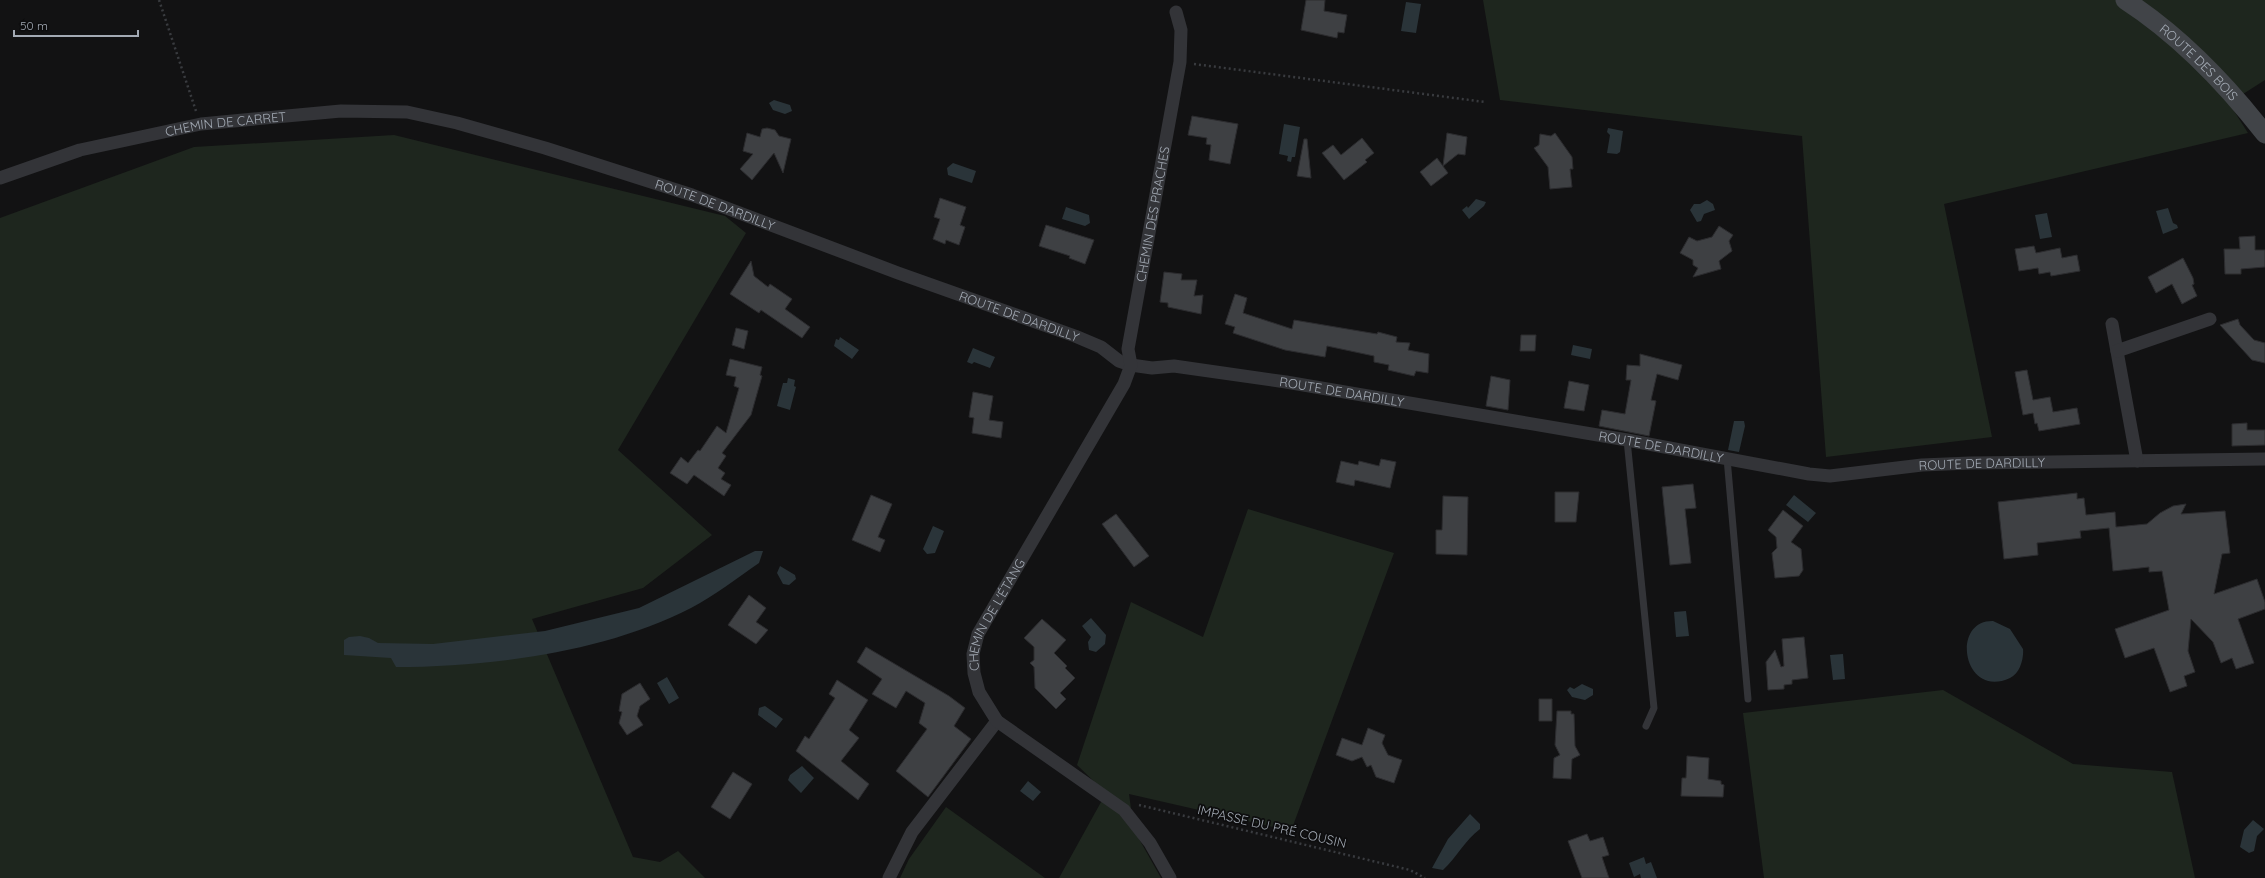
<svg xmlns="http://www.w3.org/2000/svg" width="2265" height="878" font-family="Quicksand,sans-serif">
  <rect width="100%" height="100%" fill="#121213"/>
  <!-- green -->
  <path fill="#1e261e" d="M 1483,0 L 2265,0 L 2265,80 L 2229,103 L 2248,133 L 1944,204 L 1992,437 L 1826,457 L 1802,136 L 1500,100 Z
    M 394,135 L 725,216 L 746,233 L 618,450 L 712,535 L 643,588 L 532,619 L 633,857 L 660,862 L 678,851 L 705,878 L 0,878 L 0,218 L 194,147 Z
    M 1248,509 L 1394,553 L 1291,831 L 1129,794 L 1134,830 L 1161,878 L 1059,878 L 1106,793 L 1077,765 L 1131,602 L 1203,637 Z
    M 1943,690 L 2073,764 L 2172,772 L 2195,878 L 1764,878 L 1743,713 Z
    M 946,807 L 1045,878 L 900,878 L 909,859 Z"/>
  <!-- water -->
  <path fill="#2a3439" d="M 1406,2 L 1421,4 L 1416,33 L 1401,31 Z
    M 774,100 L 790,105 L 792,111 L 785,114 L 773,110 L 769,103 Z
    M 1284,124 L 1300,127 L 1295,157 L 1292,157 L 1291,162 L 1287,161 L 1288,156 L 1279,154 Z
    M 1608,128 L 1623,131 L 1620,152 L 1617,154 L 1607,153 L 1610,135 L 1607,132 Z
    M 953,163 L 976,171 L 972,183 L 948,175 L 947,168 Z
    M 1476,199 L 1486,202 L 1484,206 L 1469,219 L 1462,210 L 1467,206 L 1468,208 Z
    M 1707,200 L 1713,204 L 1715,210 L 1704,214 L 1701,221 L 1697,222 L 1690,210 L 1694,204 L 1700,204 Z
    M 1066,207 L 1089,215 L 1090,223 L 1085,226 L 1062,219 Z
    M 2168,208 L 2173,223 L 2177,225 L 2178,228 L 2163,234 L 2156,211 Z
    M 2047,213 L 2052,237 L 2040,239 L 2035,215 Z
    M 840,337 L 859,350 L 852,359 L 834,346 L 836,339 L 839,340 Z
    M 1573,345 L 1592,349 L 1590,359 L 1571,355 Z
    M 973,348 L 995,357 L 990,368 L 974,362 L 972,364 L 967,362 Z
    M 788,378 L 795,380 L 794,386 L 796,387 L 790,410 L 777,406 L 783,383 L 787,383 Z
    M 1734,421 L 1744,421 L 1745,426 L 1739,452 L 1728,450 Z
    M 1794,495 L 1816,513 L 1808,522 L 1786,505 Z
    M 933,526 L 944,531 L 935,553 L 927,554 L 923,549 Z
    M 755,551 L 763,551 L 759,563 C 737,578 714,596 691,608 C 606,652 490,667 396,667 L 391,658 L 344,655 L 344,640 L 349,637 L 360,636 L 369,638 L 378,643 L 433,644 L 545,631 L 639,608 Z
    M 780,566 L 795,575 L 796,579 L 789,585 L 783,584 L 777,573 Z
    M 1686,611 L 1689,636 L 1676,637 L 1674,612 Z
    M 1091,618 L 1106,635 L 1105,644 L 1096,652 L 1089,650 L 1088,642 L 1091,637 L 1082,626 Z
    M 1993,621 L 2010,629 L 2023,649 C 2024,658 2020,674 2010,678 C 1963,700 1950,620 1993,621 Z
    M 1843,654 L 1845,679 L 1833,680 L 1830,655 Z
    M 667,677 L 679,698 L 669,704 L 657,683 Z
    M 1582,684 L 1593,689 L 1593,695 L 1585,700 L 1572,697 L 1567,690 L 1570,687 L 1574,689 Z
    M 765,706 L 783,719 L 776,728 L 758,715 L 759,708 Z
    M 802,766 L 814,778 L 801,793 L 788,780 L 790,775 Z
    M 1028,781 L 1041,792 L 1033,801 L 1020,791 Z
    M 1470,814 L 1480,824 L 1480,829 C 1465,840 1457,857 1443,870 L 1432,868 L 1448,839 Z
    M 2253,820 L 2264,829 L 2257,836 L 2254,851 L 2249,853 L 2240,847 L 2244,830 Z
    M 1644,857 L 1646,864 L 1651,862 L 1657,878 L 1641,878 L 1640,874 L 1634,877 L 1629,863 Z"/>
  <!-- building -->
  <path fill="#3e4043" stroke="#2c2c2f" d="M 1306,0 L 1325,0 L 1324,11 L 1347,15 L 1344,33 L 1338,32 L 1337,38 L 1301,30 Z
    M 1192,116 L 1238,124 L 1230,164 L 1209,160 L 1211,145 L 1206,144 L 1207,138 L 1188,135 Z
    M 767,128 L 775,130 L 779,136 L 791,139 L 783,173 L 774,153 L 752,180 L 740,169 L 753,154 L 743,151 L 747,133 L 760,137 L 762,129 Z
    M 1447,133 L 1467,137 L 1465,155 L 1458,154 L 1443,166 Z
    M 1555,133 L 1572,157 L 1573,169 L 1570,169 L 1572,187 L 1550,189 L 1548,167 L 1534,148 L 1539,145 L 1540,134 L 1551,136 Z
    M 1362,138 L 1374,153 L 1365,160 L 1367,162 L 1344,180 L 1322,153 L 1333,145 L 1341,155 Z
    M 1304,139 L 1307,139 L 1311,178 L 1297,176 Z
    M 1437,158 L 1448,173 L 1431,186 L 1420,172 Z
    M 940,198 L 966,207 L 960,225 L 965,227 L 959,245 L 946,240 L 945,244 L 933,239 L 940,219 L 934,217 Z
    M 1046,225 L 1094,240 L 1085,264 L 1069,258 L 1070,256 L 1039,246 Z
    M 1719,226 L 1733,235 L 1729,241 L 1732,251 L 1719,261 L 1721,269 L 1693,277 L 1698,268 L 1693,265 L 1693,260 L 1680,253 L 1689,237 L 1697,241 L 1712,237 Z
    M 2255,236 L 2255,250 L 2265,250 L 2265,267 L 2241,269 L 2241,274 L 2225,274 L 2224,249 L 2240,249 L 2239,237 Z
    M 2034,246 L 2036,253 L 2060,248 L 2062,258 L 2077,255 L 2080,271 L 2051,276 L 2050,272 L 2039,274 L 2038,268 L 2019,271 L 2015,249 Z
    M 2183,258 L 2193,278 L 2194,284 L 2192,285 L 2197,296 L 2182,304 L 2172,284 L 2156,293 L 2148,277 Z
    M 751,261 L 754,276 L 768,287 L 770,284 L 792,299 L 785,309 L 810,327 L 802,338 L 761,310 L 759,313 L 730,294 Z
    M 1164,272 L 1182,274 L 1181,280 L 1197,280 L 1194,296 L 1203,295 L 1201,314 L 1168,307 L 1168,303 L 1160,302 Z
    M 1235,294 L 1247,298 L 1243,313 L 1292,329 L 1294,320 L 1377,334 L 1378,332 L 1397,337 L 1396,342 L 1410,343 L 1408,350 L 1429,354 L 1428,373 L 1416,371 L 1414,376 L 1388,370 L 1389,365 L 1374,362 L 1374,356 L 1327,346 L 1325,357 L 1285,350 L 1233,333 L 1235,327 L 1225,324 Z
    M 2238,319 L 2240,325 L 2254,340 L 2265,343 L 2265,363 L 2252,360 L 2220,325 Z
    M 736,328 L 748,331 L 744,349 L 732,345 Z
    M 1521,335 L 1536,335 L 1535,351 L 1520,351 Z
    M 1640,354 L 1682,365 L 1678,380 L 1657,374 L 1651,400 L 1656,401 L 1649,436 L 1599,426 L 1602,410 L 1625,414 L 1631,380 L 1626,380 L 1627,365 L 1640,366 Z
    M 730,359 L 762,367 L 760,375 L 762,376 L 751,415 L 722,453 L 726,456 L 718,468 L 725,473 L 721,479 L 731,485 L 724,496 L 694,475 L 687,484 L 670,473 L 681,457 L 688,463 L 698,450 L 700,451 L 717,426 L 726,433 L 739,388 L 734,386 L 736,377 L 726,375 Z
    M 2027,370 L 2033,400 L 2050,397 L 2053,412 L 2077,408 L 2080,424 L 2039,431 L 2037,423 L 2035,424 L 2033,413 L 2023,415 L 2015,372 Z
    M 1491,376 L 1510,380 L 1508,410 L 1486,406 Z
    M 1569,381 L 1589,385 L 1584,411 L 1564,408 Z
    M 973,392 L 993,396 L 989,420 L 1003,422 L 1001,438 L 972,433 L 974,418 L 969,417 Z
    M 2247,423 L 2247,430 L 2265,430 L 2265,445 L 2232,446 L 2232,424 Z
    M 1381,459 L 1396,462 L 1390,488 L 1355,480 L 1354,486 L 1336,482 L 1341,461 L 1358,465 L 1359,461 L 1379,466 Z
    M 1693,484 L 1696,508 L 1685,509 L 1691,563 L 1670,565 L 1662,487 Z
    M 1555,492 L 1579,492 L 1576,522 L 1555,522 Z
    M 2077,493 L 2077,499 L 2084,498 L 2086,515 L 2115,512 L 2116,527 L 2147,524 L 2160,513 L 2173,506 L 2186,504 L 2181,514 L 2225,511 L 2230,553 L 2222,554 L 2214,594 L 2257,579 L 2265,602 L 2265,609 L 2238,619 L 2254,663 L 2236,669 L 2232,658 L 2221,663 L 2213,642 L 2191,619 L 2188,651 L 2195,672 L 2184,676 L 2187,686 L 2170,692 L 2154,648 L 2125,658 L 2115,629 L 2169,610 L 2162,571 L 2149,572 L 2149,567 L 2113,571 L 2109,528 L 2080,531 L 2081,538 L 2037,543 L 2038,555 L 2004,559 L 1998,502 Z
    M 871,495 L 892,504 L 878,537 L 885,540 L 880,552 L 852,540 Z
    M 1443,496 L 1468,497 L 1467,555 L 1436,554 L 1436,530 L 1442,530 Z
    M 1783,510 L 1803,526 L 1791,542 L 1801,549 L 1803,570 L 1799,576 L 1775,578 L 1772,553 L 1777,548 L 1776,537 L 1768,530 Z
    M 1116,514 L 1149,556 L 1134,567 L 1102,524 Z
    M 749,595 L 766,608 L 756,622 L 768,630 L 756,644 L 728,625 Z
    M 1042,619 L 1066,640 L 1054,653 L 1067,666 L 1065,668 L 1075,678 L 1060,693 L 1066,699 L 1056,709 L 1035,688 L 1034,667 L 1030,663 L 1034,660 L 1034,647 L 1024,638 Z
    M 1804,637 L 1808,678 L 1792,680 L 1792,684 L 1784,685 L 1784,689 L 1768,690 L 1766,662 L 1775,650 L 1781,667 L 1784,666 L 1782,639 Z
    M 866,647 L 949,696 L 965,708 L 954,726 L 971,739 L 928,797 L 896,771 L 927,729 L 919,723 L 925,703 L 906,691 L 896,708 L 872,694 L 882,679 L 857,662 Z
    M 837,680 L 868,700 L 849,730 L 859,738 L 841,761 L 869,784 L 858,800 L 796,751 L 805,736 L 809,739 L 835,698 L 829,694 Z
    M 640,683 L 650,699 L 640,706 L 637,716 L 643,725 L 627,735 L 619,723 L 622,712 L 619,711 L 622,694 Z
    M 1539,699 L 1552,699 L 1552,721 L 1539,721 Z
    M 1557,711 L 1571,711 L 1571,714 L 1574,714 L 1575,746 L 1580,755 L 1572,759 L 1571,779 L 1553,778 L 1554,758 L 1560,755 L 1555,745 Z
    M 1368,728 L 1385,735 L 1382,743 L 1388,755 L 1402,760 L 1394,783 L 1376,777 L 1371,765 L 1367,767 L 1362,757 L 1352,761 L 1336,755 L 1342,738 L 1362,745 Z
    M 1687,756 L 1709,758 L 1708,779 L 1721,781 L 1721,784 L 1724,785 L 1723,797 L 1681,796 L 1682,778 L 1686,778 Z
    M 733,772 L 752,784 L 730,819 L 711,807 Z
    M 1587,834 L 1590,841 L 1603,837 L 1609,855 L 1602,857 L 1609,878 L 1582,878 L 1568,841 Z"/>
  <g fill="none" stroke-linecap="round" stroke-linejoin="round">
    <!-- path -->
    <path stroke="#393b3f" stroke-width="2.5" stroke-dasharray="2 3" stroke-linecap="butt" d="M 159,0 L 196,111
      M 1194,64 L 1485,102
      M 1139,805 L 1410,870 L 1425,878"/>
    <!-- lane -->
    <path stroke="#333438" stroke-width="7" d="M 1627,440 L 1654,708 L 1646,726
      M 1727,458 L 1748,699"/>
    <!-- street -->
    <g stroke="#333438" stroke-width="13">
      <path id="s1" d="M 0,178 L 80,150 L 201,124 L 341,111 L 407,112 L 457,123 L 545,148 L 692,195 L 898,273 L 1075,336 L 1101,347 L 1119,361 L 1131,365 L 1152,368 L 1174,366 L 1286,382 L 1627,440 L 1809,474 L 1830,476 L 1922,465 L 1970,463 L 2265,459"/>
      <path d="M 2112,324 L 2137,461"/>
      <path d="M 2117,351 L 2210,319"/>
      <path d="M 889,878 L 912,832 L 997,721"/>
      <path id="s2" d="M 1170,878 L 1150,843 L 1124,810 L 997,721 L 979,692 L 974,673 L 973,654 L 978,634 L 1124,384 L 1131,365 L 1128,349 L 1180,62 L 1181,30 L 1176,12"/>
    </g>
    <!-- secondary -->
    <path stroke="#414448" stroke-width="19" id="s3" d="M 2125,0 C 2179,35 2226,84 2265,134"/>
  </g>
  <g text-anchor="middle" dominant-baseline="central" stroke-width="3.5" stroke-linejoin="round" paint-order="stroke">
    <!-- street labels -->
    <g font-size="13" fill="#a3aab4" stroke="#0d0d0e">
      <text stroke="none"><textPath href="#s3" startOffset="97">ROUTE DES BOIS</textPath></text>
      <text stroke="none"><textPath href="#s1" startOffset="233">CHEMIN DE CARRET</textPath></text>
      <text stroke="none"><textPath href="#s1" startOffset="737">ROUTE DE DARDILLY</textPath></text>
      <text stroke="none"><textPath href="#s2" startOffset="794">CHEMIN DES PRACHES</textPath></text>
      <text stroke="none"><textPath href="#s1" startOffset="1061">ROUTE DE DARDILLY</textPath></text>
      <text stroke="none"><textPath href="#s1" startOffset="1397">ROUTE DE DARDILLY</textPath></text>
      <text stroke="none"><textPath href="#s1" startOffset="1721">ROUTE DE DARDILLY</textPath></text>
      <text stroke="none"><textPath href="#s1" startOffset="2045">ROUTE DE DARDILLY</textPath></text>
      <text stroke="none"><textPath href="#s2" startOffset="355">CHEMIN DE L'ÉTANG</textPath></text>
      <text transform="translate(1272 826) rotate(13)">IMPASSE DU PRÉ COUSIN</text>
    </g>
  </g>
  <!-- scale -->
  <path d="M14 30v6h124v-6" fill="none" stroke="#a3aab4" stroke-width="2"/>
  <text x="20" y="30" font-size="12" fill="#a3aab4" stroke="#0d0d0e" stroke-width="3" paint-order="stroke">50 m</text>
</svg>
